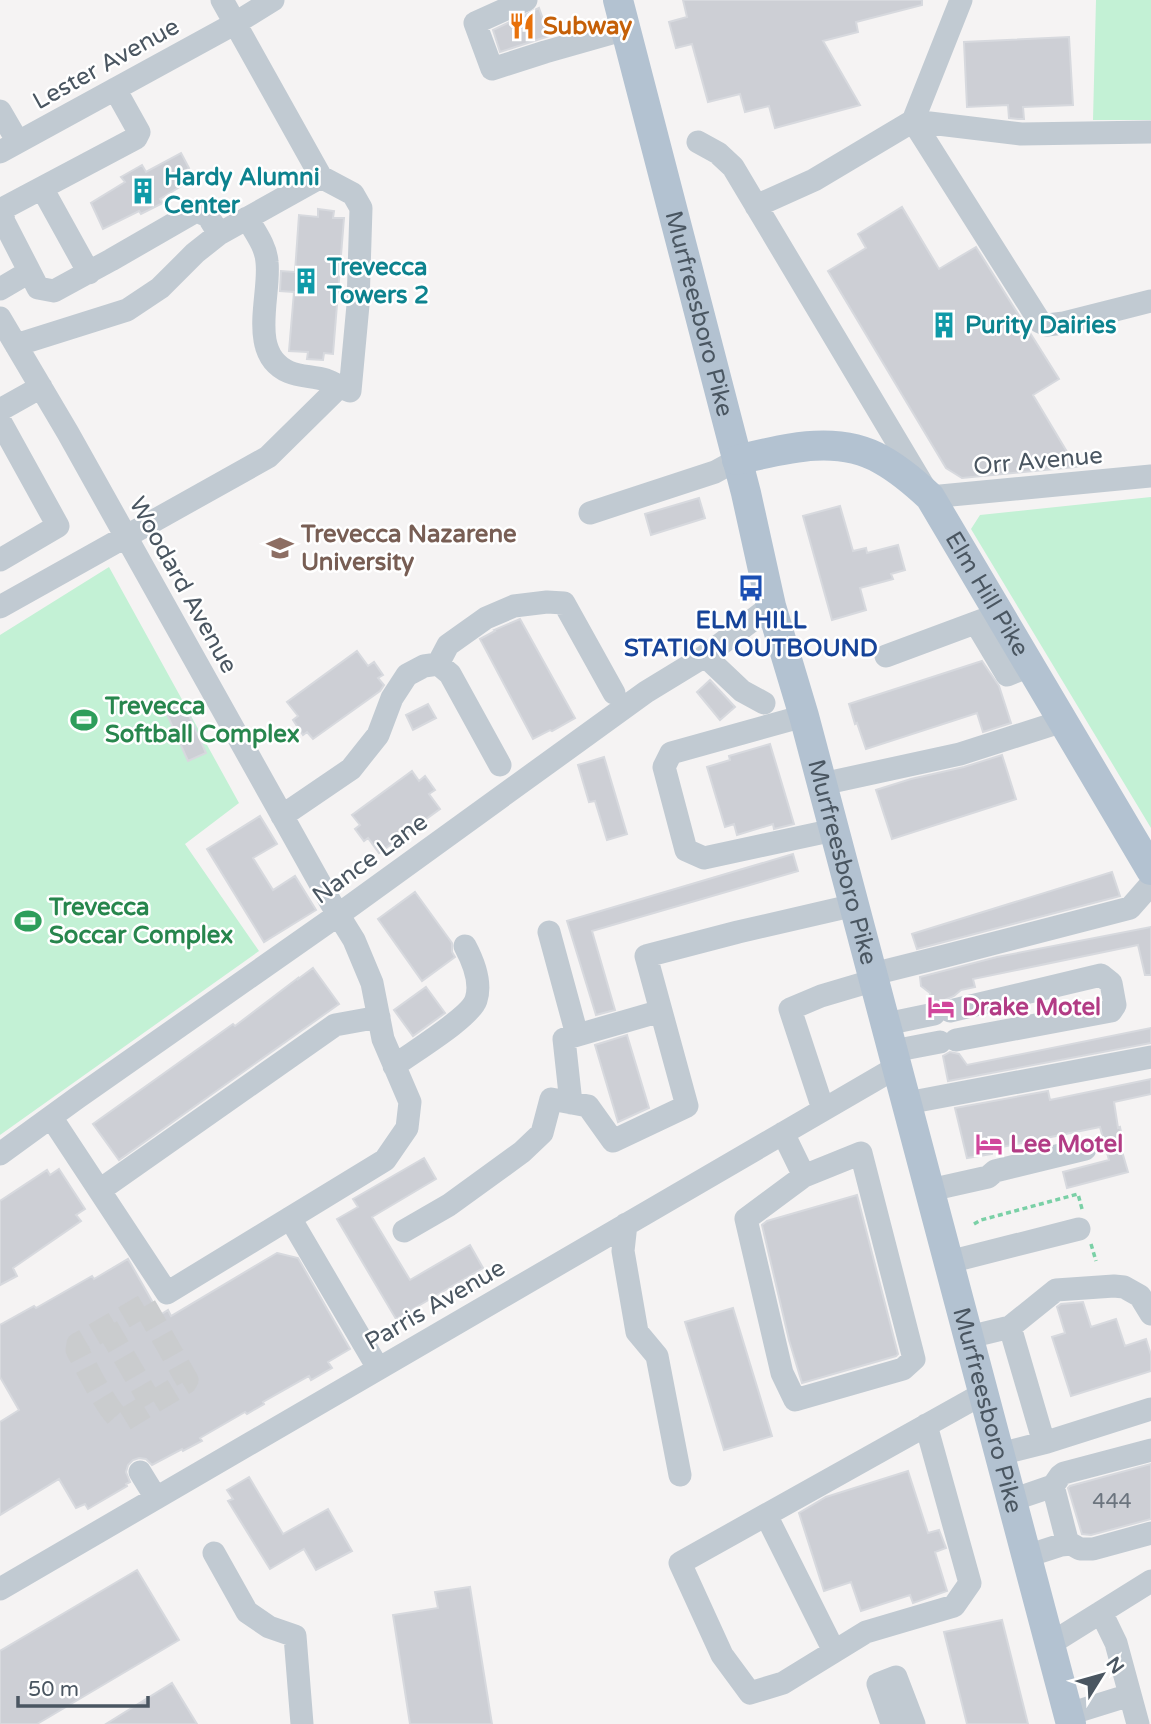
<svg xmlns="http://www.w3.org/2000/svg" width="1151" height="1724" font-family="'Varela Round',sans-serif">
  <rect width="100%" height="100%" fill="#f5f3f3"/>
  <!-- green -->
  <path fill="#c3f1d5" d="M 1096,0 L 1151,0 L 1151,120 L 1093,120 Z
    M 1151,497 L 1151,828 L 971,529 L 980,515 Z
    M 109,567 L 239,803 L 185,844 L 259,951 L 0,1135 L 0,635 Z"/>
  <!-- building -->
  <path fill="#cdcfd5" stroke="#d7d9de" stroke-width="2" d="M 683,0 L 922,0 L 922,5 L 856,22 L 858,32 L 823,41 L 860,105 L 775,128 L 769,106 L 745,112 L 740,94 L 708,102 L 692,44 L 676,48 L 669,22 L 687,17 Z
    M 539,8 L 549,36 L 500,52 L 493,30 Z
    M 1069,37 L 1073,105 L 1023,107 L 1024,119 L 1018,119 L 1009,118 L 1008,105 L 967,107 L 964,42 Z
    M 181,153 L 189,168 L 187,170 L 191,180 L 160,199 L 163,203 L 141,214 L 139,211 L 103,229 L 91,203 L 125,182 L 121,177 L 142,165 L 146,172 Z
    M 902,207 L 939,269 L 976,247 L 1059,379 L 1033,395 L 1076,467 L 962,478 L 946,468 L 828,271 L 866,248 L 858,234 Z
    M 318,209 L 334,211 L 333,218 L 344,218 L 333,354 L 324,353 L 323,360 L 307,359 L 308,352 L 289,351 L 294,292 L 280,291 L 281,271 L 295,272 L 299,215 L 318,217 Z
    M 699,498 L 705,518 L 651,535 L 645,514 Z
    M 840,506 L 853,551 L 866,548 L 867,553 L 898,545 L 905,570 L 891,574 L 893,579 L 860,588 L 866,610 L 832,620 L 803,516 Z
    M 520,619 L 575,718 L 552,731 L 550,730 L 533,739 L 480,639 L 495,631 L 494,630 Z
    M 357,651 L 368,666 L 374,662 L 383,675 L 378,678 L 384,685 L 380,691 L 313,739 L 307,732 L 303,735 L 293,720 L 298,716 L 287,702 Z
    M 982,661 L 999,686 L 1011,723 L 983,732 L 977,713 L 866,749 L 857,723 L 855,724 L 849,704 Z
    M 710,680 L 735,707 L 720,720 L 697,692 Z
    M 183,702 L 206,753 L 188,761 L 165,710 Z
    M 428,704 L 436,718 L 413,730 L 406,715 Z
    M 770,744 L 794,824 L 774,829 L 773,824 L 737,835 L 734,824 L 725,827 L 707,767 L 730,760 L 729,756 Z
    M 1002,755 L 1016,799 L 892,839 L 876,790 L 911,779 L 964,767 Z
    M 604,757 L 627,834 L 607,840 L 595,801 L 589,802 L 578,765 Z
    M 412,771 L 419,781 L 425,776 L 435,790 L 429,794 L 440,809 L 379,853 L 368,838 L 364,841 L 355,829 L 360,825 L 352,815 Z
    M 260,816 L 277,844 L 253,858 L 273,890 L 295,876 L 316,910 L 264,942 L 207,849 Z
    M 793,854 L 798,871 L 592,931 L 615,1010 L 596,1015 L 567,921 Z
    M 1112,872 L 1120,896 L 917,949 L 912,934 Z
    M 415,892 L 452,943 L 452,952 L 455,957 L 422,981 L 378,919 Z
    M 1151,927 L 1151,975 L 1145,975 L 1138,945 L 973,979 L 975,987 L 961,990 L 954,996 L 940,1002 L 931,1000 L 930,993 L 921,986 L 920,977 L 997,957 Z
    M 313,968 L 339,1004 L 119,1160 L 93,1124 L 233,1024 L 235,1026 L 298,978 L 298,979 Z
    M 426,987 L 445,1013 L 413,1036 L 394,1010 Z
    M 1151,1028 L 1151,1043 L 948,1081 L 943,1056 L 950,1052 L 959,1054 L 967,1065 Z
    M 627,1035 L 649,1108 L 618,1122 L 595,1045 Z
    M 1151,1079 L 1151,1094 L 1114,1102 L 1118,1128 L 1120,1127 L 1122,1137 L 1119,1141 L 1128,1172 L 1067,1188 L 1063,1172 L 1109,1160 L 1100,1127 L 992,1149 L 992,1154 L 967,1158 L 955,1108 L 1048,1091 L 1050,1100 Z
    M 424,1158 L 436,1179 L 372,1217 L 410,1280 L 470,1245 L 483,1268 L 396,1319 L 337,1219 L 358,1207 L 353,1199 Z
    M 59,1169 L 85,1209 L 76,1215 L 81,1221 L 13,1268 L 17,1276 L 0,1285 L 0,1201 L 47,1170 L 50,1175 Z
    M 857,1195 L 898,1354 L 896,1356 L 802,1383 L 789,1340 L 762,1225 L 767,1221 Z
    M 277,1253 L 298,1258 L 350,1349 L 328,1362 L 332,1368 L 311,1380 L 309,1376 L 263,1402 L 264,1404 L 247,1414 L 245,1412 L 200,1438 L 202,1441 L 183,1451 L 182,1449 L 152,1465 L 146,1459 L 139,1458 L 133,1460 L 128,1465 L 126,1472 L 130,1482 L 126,1484 L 127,1486 L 88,1509 L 85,1504 L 76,1508 L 59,1479 L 0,1515 L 0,1422 L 19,1410 L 0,1377 L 0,1325 L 34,1306 L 36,1308 L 92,1276 L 94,1279 L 128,1259 L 160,1315 L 168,1310 L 171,1316 Z
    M 1083,1302 L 1091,1327 L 1116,1319 L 1125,1346 L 1146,1339 L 1151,1355 L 1151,1371 L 1071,1396 L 1052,1337 L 1065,1333 L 1057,1307 L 1061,1304 Z
    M 733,1308 L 772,1436 L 724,1450 L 685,1322 Z
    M 1151,1464 L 1151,1519 L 1091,1535 L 1082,1534 L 1068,1488 L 1070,1486 Z
    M 908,1471 L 928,1533 L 939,1530 L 946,1548 L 935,1552 L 947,1591 L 913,1603 L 910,1595 L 861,1611 L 851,1582 L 824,1591 L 799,1513 L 826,1497 Z
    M 249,1477 L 283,1534 L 328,1509 L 352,1551 L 316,1570 L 304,1549 L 270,1569 L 228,1501 L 233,1499 L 227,1490 Z
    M 137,1570 L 179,1640 L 37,1724 L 0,1724 L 0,1651 Z
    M 470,1587 L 492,1724 L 410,1724 L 393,1615 L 438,1608 L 435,1592 Z
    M 1002,1620 L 1028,1724 L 967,1724 L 944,1632 Z
    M 172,1683 L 197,1724 L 106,1724 Z"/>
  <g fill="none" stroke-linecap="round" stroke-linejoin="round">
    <!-- minor-tunnel -->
    <path stroke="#caccce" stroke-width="23" stroke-dasharray="23 11" stroke-linecap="butt" d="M 145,1306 L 187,1380 L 185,1383 L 122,1421 C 108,1413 86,1366 77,1350 L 78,1344 L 152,1301
      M 107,1327 L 151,1403"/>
    <!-- path -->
    <path stroke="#7ad0a6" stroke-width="3.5" stroke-dasharray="5 3.5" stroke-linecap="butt" d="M 974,1224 L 981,1220 L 1078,1194 L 1082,1209
      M 1091,1244 L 1096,1261"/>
    <!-- minor -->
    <path stroke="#c1cad2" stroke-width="23" d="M 222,0 L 321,177
      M 526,0 L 475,23 L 492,69 L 545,52 L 626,29
      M 115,89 L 139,132 L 136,138 L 4,208 L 3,220 L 38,288 L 54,291 L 111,260 L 196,211 L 208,216 L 219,234
      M 0,111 L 18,142
      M 913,121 L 1040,322 L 1047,325 L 1064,323 L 1151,301
      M 913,121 L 1021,134 L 1151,132
      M 698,142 L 718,153 L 733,167 L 930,497 L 1151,476
      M 0,152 L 234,24 L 273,0
      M 42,188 L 89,273
      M 756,206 L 814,180 L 913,121 L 961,0
      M 247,218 C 255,232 266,246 267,262 C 271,295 247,354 289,372 C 300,377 314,376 326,380 C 334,383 342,388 350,391 L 358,305 L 361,208 L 353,194 L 321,177
      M 0,289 L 29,272
      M 0,318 L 68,433 L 331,903 L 354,940 L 372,983 L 383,1039 L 410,1102 L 407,1128 L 385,1160 L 167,1293 L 51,1117
      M 16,345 L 127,310 L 160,288 L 195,253 L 219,234 L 321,177
      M 0,410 L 41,387
      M 0,421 L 58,526 L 0,560
      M 590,513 L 715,472 L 737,460
      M 0,607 L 268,457 L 340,386
      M 976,623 L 1007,675 L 1030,666
      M 705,656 L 742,691 L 764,703
      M 886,656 L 999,614
      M 438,664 L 448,645 L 486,618 L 514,606 L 547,602 L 564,603 L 614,693
      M 804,716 L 671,753 L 664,767 L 686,850 L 704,858 L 834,830
      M 822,784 L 960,754 L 1063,721
      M 282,816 L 351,769 L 378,735 L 392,698 L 407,675 L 424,666 L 438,664 L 450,674 L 500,765
      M 549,932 L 577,1035
      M 873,974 L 945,956 L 1130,908 L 1151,884
      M 950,1011 L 1101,975 L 1111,983 L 1115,1005 L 1111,1011 L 956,1040
      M 886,1024 L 934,1014
      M 893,1051 L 940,1042
      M 394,1066 C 411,1053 470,1018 476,1000 C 482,982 473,961 465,946
      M 571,1103 L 564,1039 L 661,1011
      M 907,1103 L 1151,1057
      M 823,1109 L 790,1009 L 821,996 L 875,980
      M 783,1133 L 804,1176 L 861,1153 L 914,1359 L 903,1369 L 795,1400 L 782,1373 L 746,1219 L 804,1176
      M 0,1154 L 77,1098 L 338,915 L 646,692 L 705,656 L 771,606
      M 100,1190 L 335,1025 L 379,1017
      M 930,1190 L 988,1177 L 995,1171 L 1085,1149
      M 290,1218 L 378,1368
      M 626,1224 L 623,1251 L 637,1332 L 657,1356 L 680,1475
      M 404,1231 L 449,1205 L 522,1152 L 542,1133 L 551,1099 L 588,1106 L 613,1141 L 687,1106 L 646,956 L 738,932 L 855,905
      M 949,1262 L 1079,1229
      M 1010,1327 L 1044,1443
      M 969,1337 L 1010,1327 L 1056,1290 L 1114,1286 L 1124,1287 L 1140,1296 L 1151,1314
      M 926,1425 L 970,1583 L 954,1606 L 866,1632 L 783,1683 L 750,1693 L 722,1655 L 680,1563 L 984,1393
      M 1000,1454 L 1047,1442 L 1151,1409
      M 140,1472 L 156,1498
      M 1053,1486 L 1068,1544
      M 1012,1500 L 1053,1486 L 1060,1476 L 1064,1473 L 1151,1450
      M 766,1515 L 834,1651
      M 214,1553 L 247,1612 L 269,1627 L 295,1636 L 302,1724
      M 1027,1556 L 1061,1545 L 1071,1544 L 1080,1549 L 1093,1549 L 1151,1533
      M 0,1589 L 897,1067
      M 1101,1612 L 1116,1643 L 1138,1724
      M 1050,1644 L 1151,1581
      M 1069,1714 L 1130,1695
      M 892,1724 L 878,1684 L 896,1677 L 914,1724"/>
    <!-- major -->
    <g stroke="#b3c2d1" stroke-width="30">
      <path id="s1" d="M 618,0 L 746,493 L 771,606 L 804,716 L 1071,1724"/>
      <path id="s2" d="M 737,460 C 784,449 837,434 882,460 C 900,470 915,483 930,497 L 1151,870"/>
    </g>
  </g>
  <!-- icons -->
  <defs>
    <g id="restaurant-bare" transform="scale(2.1)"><path d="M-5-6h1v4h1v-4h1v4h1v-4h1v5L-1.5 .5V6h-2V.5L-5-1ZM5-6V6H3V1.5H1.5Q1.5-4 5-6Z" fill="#e8710a" stroke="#fff" stroke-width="2.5" paint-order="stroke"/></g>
    <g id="building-bare" transform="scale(2.1)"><path d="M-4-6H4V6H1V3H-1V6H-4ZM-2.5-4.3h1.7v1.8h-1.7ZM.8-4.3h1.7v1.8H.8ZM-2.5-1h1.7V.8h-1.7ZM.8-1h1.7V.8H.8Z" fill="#0f9aa8" stroke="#fff" stroke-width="2.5" paint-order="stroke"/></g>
    <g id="university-bare" transform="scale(2.1)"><path d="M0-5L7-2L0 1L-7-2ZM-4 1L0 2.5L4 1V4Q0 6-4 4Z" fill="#8d6e63" stroke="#fff" stroke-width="2.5" paint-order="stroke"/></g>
    <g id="bus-bare" transform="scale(2.1)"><path d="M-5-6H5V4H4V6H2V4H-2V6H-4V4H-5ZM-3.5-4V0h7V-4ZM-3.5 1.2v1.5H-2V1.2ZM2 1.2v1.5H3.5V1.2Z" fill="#1a4fb4" stroke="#fff" stroke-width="2.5" paint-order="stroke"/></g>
    <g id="stadium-bare" transform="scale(2.1)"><path d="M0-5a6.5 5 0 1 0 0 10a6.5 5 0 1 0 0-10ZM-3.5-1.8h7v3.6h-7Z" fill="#2e9e5b" stroke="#fff" stroke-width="2.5" paint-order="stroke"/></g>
    <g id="hotel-bare" transform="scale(2.1)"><path d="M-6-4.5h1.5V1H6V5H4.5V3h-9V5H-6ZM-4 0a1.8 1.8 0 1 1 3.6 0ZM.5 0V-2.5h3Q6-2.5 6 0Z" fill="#d1479c" stroke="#fff" stroke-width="2.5" paint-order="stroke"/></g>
  </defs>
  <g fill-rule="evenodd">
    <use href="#restaurant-bare" x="522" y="26"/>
    <use href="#building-bare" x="143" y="191"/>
    <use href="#building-bare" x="306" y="281"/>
    <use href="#building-bare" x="944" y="325"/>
    <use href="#university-bare" x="280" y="548"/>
    <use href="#bus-bare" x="751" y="588"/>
    <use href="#stadium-bare" x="84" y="720"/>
    <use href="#stadium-bare" x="28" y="921"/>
    <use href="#hotel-bare" x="941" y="1007"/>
    <use href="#hotel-bare" x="989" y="1144"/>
  </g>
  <g text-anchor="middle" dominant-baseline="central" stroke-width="5" stroke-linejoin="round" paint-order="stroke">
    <!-- number labels -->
    <g font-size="21" fill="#6b747e">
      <text x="1112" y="1501">444</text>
    </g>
    <!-- food labels -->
    <g font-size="24" font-weight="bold" fill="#c56008" stroke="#fff" text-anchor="start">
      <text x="543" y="26">Subway</text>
    </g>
    <!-- street labels -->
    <g font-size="24" fill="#4a5661" stroke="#fff">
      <text transform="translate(106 64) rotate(-29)">Lester Avenue</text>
      <text stroke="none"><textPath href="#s1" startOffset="324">Murfreesboro Pike</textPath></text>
      <text transform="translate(1038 461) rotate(-5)">Orr Avenue</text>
      <text transform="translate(183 585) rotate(61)">Woodard Avenue</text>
      <text stroke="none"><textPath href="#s2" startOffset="322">Elm Hill Pike</textPath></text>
      <text transform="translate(370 859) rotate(-36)">Nance Lane</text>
      <text stroke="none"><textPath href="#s1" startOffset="891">Murfreesboro Pike</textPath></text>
      <text transform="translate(435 1305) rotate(-30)">Parris Avenue</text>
      <text stroke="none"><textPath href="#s1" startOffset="1458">Murfreesboro Pike</textPath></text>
    </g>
    <!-- culture labels -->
    <g font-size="24" font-weight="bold" fill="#0d838f" stroke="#fff" text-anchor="start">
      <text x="164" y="177">Hardy Alumni<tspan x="164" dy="28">Center</tspan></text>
      <text x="327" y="267">Trevecca<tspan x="327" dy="28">Towers 2</tspan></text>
      <text x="965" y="325">Purity Dairies</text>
    </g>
    <!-- education labels -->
    <g font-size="24" font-weight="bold" fill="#785e54" stroke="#fff" text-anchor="start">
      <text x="301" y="534">Trevecca Nazarene<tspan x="301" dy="28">University</tspan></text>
    </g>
    <!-- transit labels -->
    <g font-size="24" font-weight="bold" fill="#164399" stroke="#fff">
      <text x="751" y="620">ELM HILL<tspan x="751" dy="28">STATION OUTBOUND</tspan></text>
    </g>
    <!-- leisure labels -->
    <g font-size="24" font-weight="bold" fill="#27864d" stroke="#fff" text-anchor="start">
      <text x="105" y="706">Trevecca<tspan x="105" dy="28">Softball Complex</tspan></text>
      <text x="49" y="907">Trevecca<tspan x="49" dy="28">Soccar Complex</tspan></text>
    </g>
    <!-- hotel labels -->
    <g font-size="24" font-weight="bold" fill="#b23c85" stroke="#fff" text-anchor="start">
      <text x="962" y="1007">Drake Motel</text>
      <text x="1010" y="1144">Lee Motel</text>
    </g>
  </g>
  <!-- north arrow -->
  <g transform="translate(1102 1675) rotate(53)" stroke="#ffffff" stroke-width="5" paint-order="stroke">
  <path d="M0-5L12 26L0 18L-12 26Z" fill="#4a5661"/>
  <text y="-10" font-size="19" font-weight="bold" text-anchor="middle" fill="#4a5661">N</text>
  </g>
  <!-- scale -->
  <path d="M18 1696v10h130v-10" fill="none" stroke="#4a5661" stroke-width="3.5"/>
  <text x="28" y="1696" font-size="21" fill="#4a5661" stroke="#ffffff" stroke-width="5" paint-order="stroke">50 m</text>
</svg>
